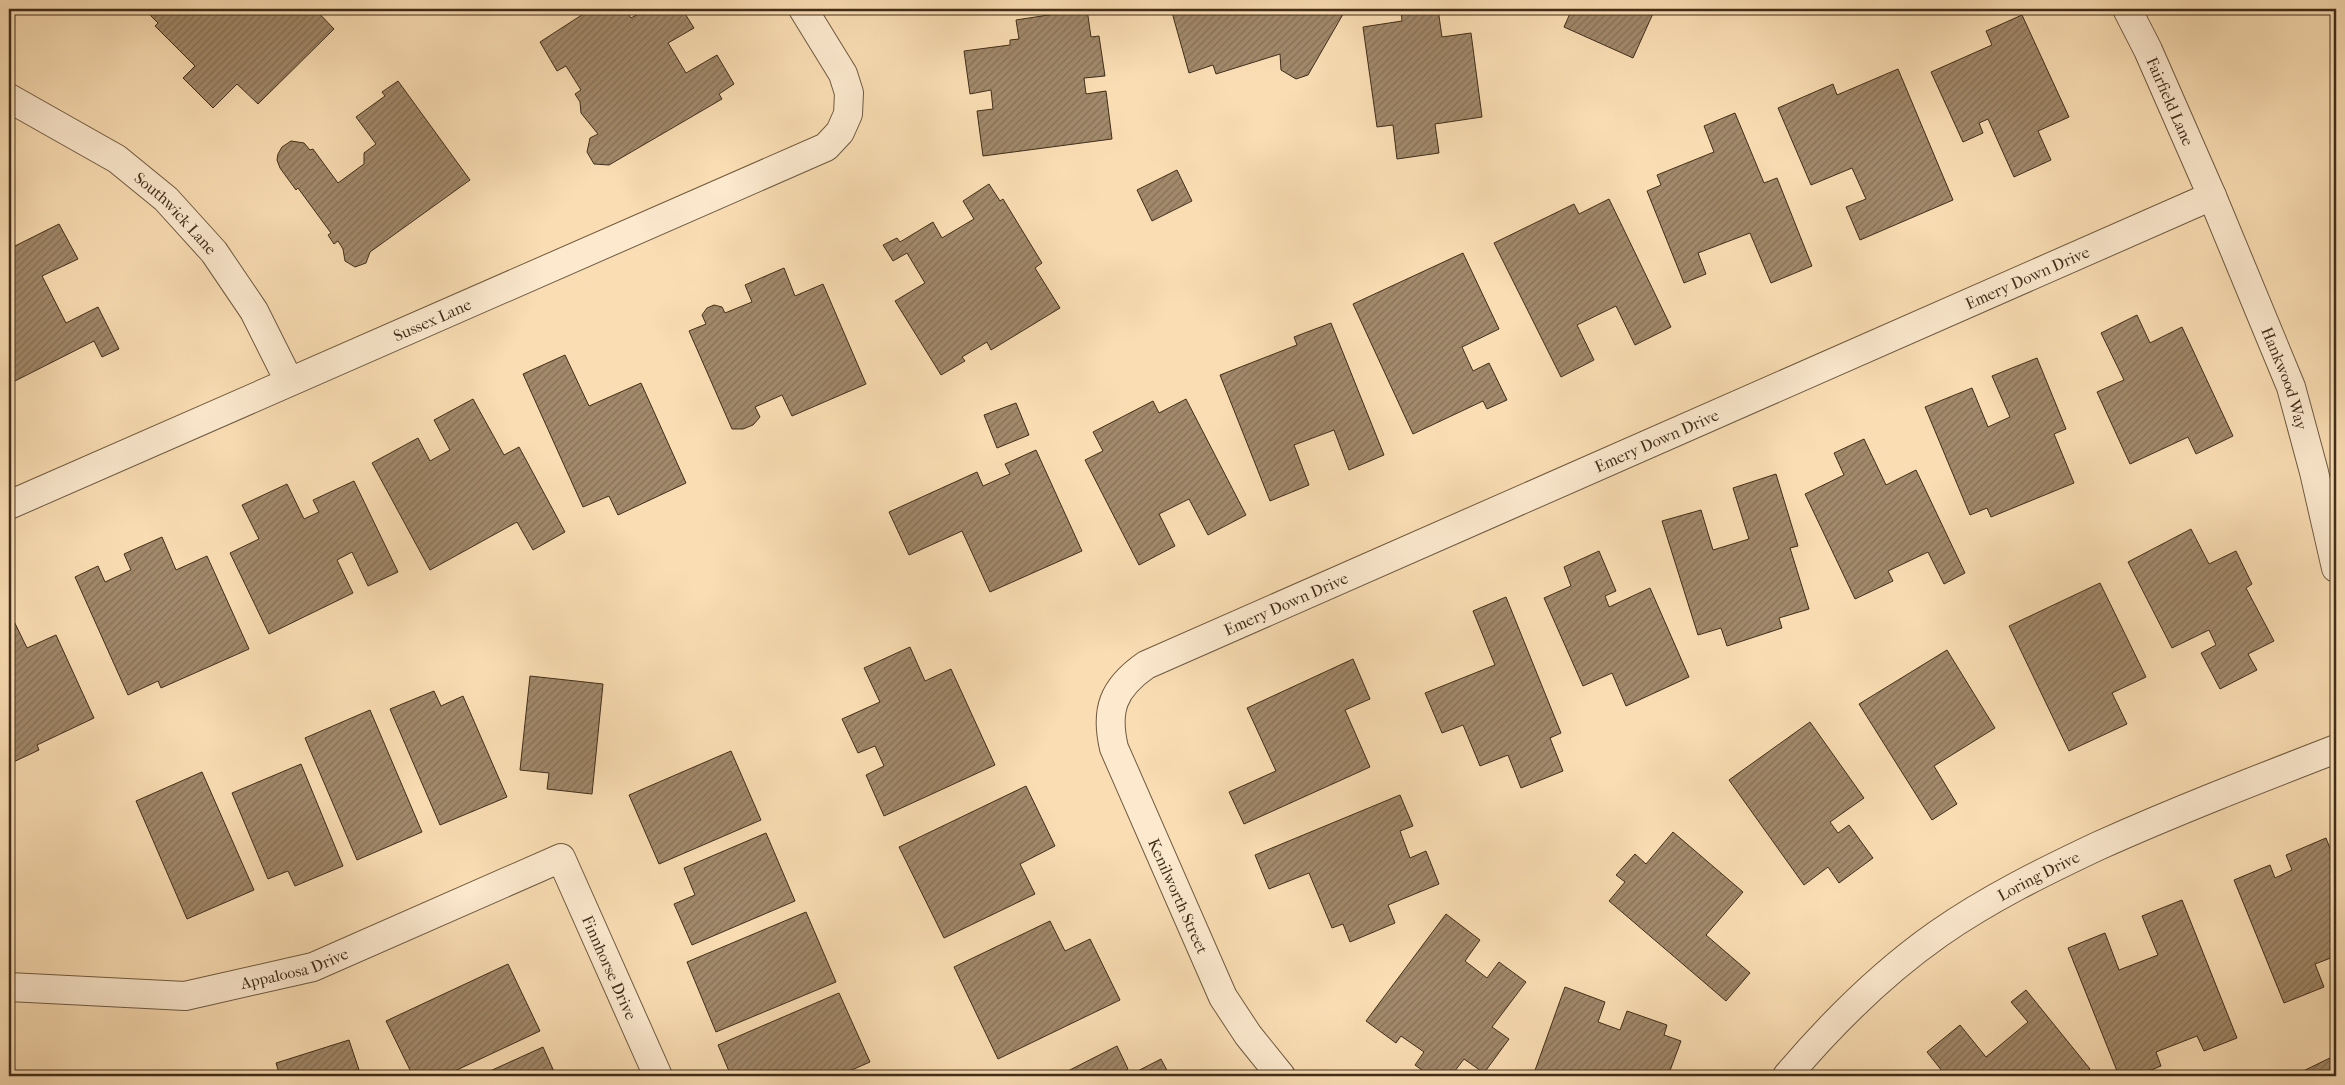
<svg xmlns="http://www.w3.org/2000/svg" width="2345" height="1085" font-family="'IM FELL French Canon',serif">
  <defs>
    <pattern id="building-hatch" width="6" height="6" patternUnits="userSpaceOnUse" patternTransform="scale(1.25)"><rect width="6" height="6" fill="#a1896a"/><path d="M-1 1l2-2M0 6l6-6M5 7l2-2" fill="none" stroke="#857056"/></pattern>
  </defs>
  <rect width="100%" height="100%" fill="#faddb3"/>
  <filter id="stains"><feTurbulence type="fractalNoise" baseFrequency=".004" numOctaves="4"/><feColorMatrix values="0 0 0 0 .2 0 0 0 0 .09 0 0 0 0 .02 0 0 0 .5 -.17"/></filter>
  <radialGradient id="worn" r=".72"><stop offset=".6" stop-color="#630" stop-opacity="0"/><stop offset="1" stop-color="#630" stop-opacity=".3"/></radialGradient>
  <!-- building -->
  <path fill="url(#building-hatch)" stroke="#402e1a" d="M 150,9 L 315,9 L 334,29 L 258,104 L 237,84 L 213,108 L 183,78 L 195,66 L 155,26 L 158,23 L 147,12 Z
    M 591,9 L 625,9 L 631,18 L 647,9 L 682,9 L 694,28 L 668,43 L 686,73 L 717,55 L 734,84 L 719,94 L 722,99 L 609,165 L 594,164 L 587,152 L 590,138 L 598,134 L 581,113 L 580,102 L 575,94 L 581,90 L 566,66 L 557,71 L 540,42 Z
    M 1087,9 L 1091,37 L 1099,36 L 1105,76 L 1084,78 L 1086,94 L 1106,91 L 1112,139 L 983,156 L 977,111 L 993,109 L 991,90 L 970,94 L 964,51 L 1010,45 L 1010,40 L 1019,39 L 1016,20 Z
    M 1171,9 L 1346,9 L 1308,75 L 1296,79 L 1281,70 L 1280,54 L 1216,74 L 1213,65 L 1189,73 Z
    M 1401,9 L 1438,9 L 1442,37 L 1471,33 L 1482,117 L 1435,124 L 1439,153 L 1397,159 L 1393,125 L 1377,127 L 1363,27 L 1402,21 Z
    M 1572,9 L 1655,9 L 1633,58 L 1564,27 Z
    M 2022,15 L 2069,117 L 2038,131 L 2051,160 L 2014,177 L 1988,119 L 1979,123 L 1983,133 L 1963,142 L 1931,72 L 1992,45 L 1986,31 Z
    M 1898,69 L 1953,200 L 1860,240 L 1846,207 L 1866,199 L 1852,168 L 1811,185 L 1778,108 L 1833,84 L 1837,95 Z
    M 398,81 L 470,180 L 370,252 L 366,263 L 355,267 L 345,261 L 343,249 L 338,241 L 334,244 L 328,235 L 331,233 L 298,188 L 296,190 L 280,168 L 277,160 L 278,154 L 282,147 L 291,141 L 304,143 L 310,150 L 313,149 L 338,183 L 364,164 L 364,153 L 376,144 L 356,117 L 385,96 L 382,92 Z
    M 1735,113 L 1764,183 L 1777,178 L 1812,266 L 1771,283 L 1750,233 L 1698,253 L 1706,274 L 1684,283 L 1647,191 L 1661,185 L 1657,175 L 1714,152 L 1704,126 Z
    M 1177,170 L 1192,201 L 1152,221 L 1137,190 Z
    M 989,184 L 1000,201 L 1003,199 L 1042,263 L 1035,268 L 1060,308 L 991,350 L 987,342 L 962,357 L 965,361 L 941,375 L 895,301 L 925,283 L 907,253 L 893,261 L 883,245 L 897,238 L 900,242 L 933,222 L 942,238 L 974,219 L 963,201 Z
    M 1609,199 L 1671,327 L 1635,345 L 1616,306 L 1577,325 L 1594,360 L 1561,377 L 1494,243 L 1574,204 L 1579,214 Z
    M 59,224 L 78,259 L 42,276 L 66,323 L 98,307 L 119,349 L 102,357 L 94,341 L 9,384 L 9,249 Z
    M 1463,253 L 1499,329 L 1462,347 L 1473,371 L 1489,363 L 1507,400 L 1487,409 L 1483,401 L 1413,434 L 1353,304 Z
    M 784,268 L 795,296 L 823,284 L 866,384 L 792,416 L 782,395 L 755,407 L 760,417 L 753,425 L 743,429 L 732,429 L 689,331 L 706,324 L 702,315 L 707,308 L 714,305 L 722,307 L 725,313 L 752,302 L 745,285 Z
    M 2137,315 L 2150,343 L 2182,327 L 2233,436 L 2196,454 L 2188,437 L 2130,464 L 2097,392 L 2124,380 L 2101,333 Z
    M 1331,323 L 1384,455 L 1349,470 L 1334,430 L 1294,445 L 1309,485 L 1270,501 L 1220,375 L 1297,345 L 1294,337 Z
    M 565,355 L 589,406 L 641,383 L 686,483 L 618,515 L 609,496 L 583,507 L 523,374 Z
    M 2037,358 L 2066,429 L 2054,434 L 2074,483 L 1991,517 L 1987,508 L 1970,515 L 1925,407 L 1972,388 L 1988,427 L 2010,417 L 1992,376 Z
    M 473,399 L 504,455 L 519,447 L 565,532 L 533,550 L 517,522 L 430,570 L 372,463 L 418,438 L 430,461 L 450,450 L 434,420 Z
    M 1186,399 L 1246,515 L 1208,535 L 1189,499 L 1159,514 L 1175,546 L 1139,565 L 1085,460 L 1103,451 L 1093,432 L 1153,401 L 1159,413 Z
    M 1016,403 L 1029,435 L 997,448 L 984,415 Z
    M 1864,439 L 1886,485 L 1916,470 L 1965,573 L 1944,584 L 1928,552 L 1888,571 L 1893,581 L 1855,599 L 1805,494 L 1844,475 L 1834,453 Z
    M 1036,450 L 1082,551 L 990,592 L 962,531 L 909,555 L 889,512 L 977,472 L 983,486 L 1010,474 L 1005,464 Z
    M 1776,474 L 1798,546 L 1790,548 L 1809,609 L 1779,618 L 1782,628 L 1727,646 L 1721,628 L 1698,635 L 1662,521 L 1701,510 L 1713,550 L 1749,539 L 1733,488 Z
    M 354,481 L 398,572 L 368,586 L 352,552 L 337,560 L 353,593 L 269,634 L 230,553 L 259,539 L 242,505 L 287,484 L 304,519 L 319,512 L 313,500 Z
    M 2191,529 L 2209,564 L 2236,551 L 2252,584 L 2246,588 L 2274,641 L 2248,654 L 2257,670 L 2220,689 L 2201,653 L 2216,645 L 2209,630 L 2172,648 L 2128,562 Z
    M 162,537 L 176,570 L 207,556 L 249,649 L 161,688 L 158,681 L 128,695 L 75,577 L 98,566 L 105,582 L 131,570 L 124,554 Z
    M 1599,551 L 1616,591 L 1605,596 L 1609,607 L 1650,588 L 1689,677 L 1626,706 L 1612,673 L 1583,686 L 1544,598 L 1571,586 L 1564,567 Z
    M 2100,583 L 2146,677 L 2112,693 L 2127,724 L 2069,751 L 2009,626 Z
    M 1506,597 L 1561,733 L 1550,738 L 1563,771 L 1521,788 L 1508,755 L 1480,766 L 1463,725 L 1442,733 L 1425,693 L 1495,665 L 1473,611 Z
    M 9,611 L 27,648 L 56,635 L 94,718 L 37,745 L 39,750 L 9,764 Z
    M 910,647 L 925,681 L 951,669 L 995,765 L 884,816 L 866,775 L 884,766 L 875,746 L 858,753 L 842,719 L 880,702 L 864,668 Z
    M 1947,650 L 1995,728 L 1934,766 L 1957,804 L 1932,820 L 1859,704 Z
    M 1353,659 L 1370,699 L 1345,710 L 1370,767 L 1244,824 L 1229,792 L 1276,771 L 1247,708 Z
    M 530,676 L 603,684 L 592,794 L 547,789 L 549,773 L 520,770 Z
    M 434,691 L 441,706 L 463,696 L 507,797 L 440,825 L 390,709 Z
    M 370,710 L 422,832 L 357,860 L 305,738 Z
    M 1810,722 L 1864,798 L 1830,822 L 1838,833 L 1849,825 L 1873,858 L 1839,883 L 1828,867 L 1804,885 L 1729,780 Z
    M 731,751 L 761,820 L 659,864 L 629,795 Z
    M 301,764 L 343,866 L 295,886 L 288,871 L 268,879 L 232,793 Z
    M 202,772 L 254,890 L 187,919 L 136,801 Z
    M 1026,786 L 1055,846 L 1020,864 L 1035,894 L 944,938 L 899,847 Z
    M 1400,795 L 1413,826 L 1400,831 L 1410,858 L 1426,851 L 1439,884 L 1388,905 L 1395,923 L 1350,942 L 1343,924 L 1332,928 L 1309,873 L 1269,889 L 1255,855 Z
    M 1673,832 L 1743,892 L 1706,935 L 1750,973 L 1726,1001 L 1609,901 L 1625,882 L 1616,875 L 1635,854 L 1646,864 Z
    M 766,833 L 795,901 L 692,945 L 674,904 L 695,895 L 684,868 Z
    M 2326,838 L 2336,864 L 2336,956 L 2315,964 L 2324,987 L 2284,1003 L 2234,880 L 2270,865 L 2275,878 L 2292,870 L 2286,855 Z
    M 2182,900 L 2237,1038 L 2204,1051 L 2197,1036 L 2156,1052 L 2161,1066 L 2136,1076 L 2119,1076 L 2068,948 L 2105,933 L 2119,970 L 2158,955 L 2142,916 Z
    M 806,912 L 836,982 L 716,1032 L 687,962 Z
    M 1446,914 L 1480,940 L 1465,961 L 1487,978 L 1499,962 L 1526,982 L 1492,1027 L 1509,1039 L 1484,1073 L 1464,1059 L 1451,1076 L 1430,1076 L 1415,1065 L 1424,1052 L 1401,1036 L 1396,1043 L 1366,1021 Z
    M 1050,921 L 1065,951 L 1090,939 L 1120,1000 L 998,1059 L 954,967 Z
    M 508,964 L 540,1031 L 444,1076 L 413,1076 L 386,1021 Z
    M 1565,987 L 1605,1002 L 1598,1022 L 1620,1030 L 1627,1011 L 1667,1025 L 1664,1035 L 1681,1041 L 1668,1076 L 1653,1076 L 1641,1072 L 1640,1076 L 1533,1076 Z
    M 2026,990 L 2090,1069 L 2081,1076 L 1946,1076 L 1927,1052 L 1960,1025 L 1986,1057 L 2028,1022 L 2011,1002 Z
    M 839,993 L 870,1062 L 838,1076 L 731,1076 L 718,1045 Z
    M 349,1040 L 361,1076 L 280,1076 L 276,1063 Z
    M 1117,1046 L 1128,1069 L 1115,1076 L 1058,1076 Z
    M 543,1047 L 556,1076 L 479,1076 Z
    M 2336,1055 L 2336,1076 L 2293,1076 Z
    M 1161,1059 L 1170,1076 L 1128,1076 Z
    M 250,1071 L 252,1076 L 232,1076 Z"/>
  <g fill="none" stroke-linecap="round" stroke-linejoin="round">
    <!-- minor casing -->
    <g stroke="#6e5a40" stroke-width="30">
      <g id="minor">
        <path id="s1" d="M 2127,9 L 2148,50 L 2212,196 L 2291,387 L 2314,472 L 2336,568"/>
        <path id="s2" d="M 9,98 L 117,159 L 166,199 L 214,252 L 254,311 L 289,381"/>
        <path id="s3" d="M 9,505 L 826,147 L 840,132 L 848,114 L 849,93 L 843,74 L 803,9"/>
        <path id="s4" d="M 9,987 L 185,996 L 313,967 L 561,858 L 658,1076"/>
        <path id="s5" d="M 1281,1076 L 1248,1035 L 1223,997 L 1114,748 C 1105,710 1113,688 1146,665 L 2212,196"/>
        <path id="s6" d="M 1787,1076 C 1832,1023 1881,974 1938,934 C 1988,899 2043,872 2098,846 C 2176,811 2256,780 2336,749"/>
      </g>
    </g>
    <!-- minor -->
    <use href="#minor" stroke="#fce9ce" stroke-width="28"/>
  </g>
  <g text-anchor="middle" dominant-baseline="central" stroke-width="4" stroke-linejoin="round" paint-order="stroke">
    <!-- street labels -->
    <g font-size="16" fill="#402e1a" stroke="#fce9ce">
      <text stroke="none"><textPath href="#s1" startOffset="102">Fairfield Lane</textPath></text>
      <text stroke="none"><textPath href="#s2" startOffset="204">Southwick Lane</textPath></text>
      <text stroke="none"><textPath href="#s5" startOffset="1429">Emery Down Drive</textPath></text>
      <text stroke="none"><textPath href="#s3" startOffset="462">Sussex Lane</textPath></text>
      <text stroke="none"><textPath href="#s1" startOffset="402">Hankwood Way</textPath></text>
      <text stroke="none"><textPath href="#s5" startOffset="1024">Emery Down Drive</textPath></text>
      <text stroke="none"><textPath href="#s5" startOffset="619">Emery Down Drive</textPath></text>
      <text stroke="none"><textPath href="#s6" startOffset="324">Loring Drive</textPath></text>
      <text transform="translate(1178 896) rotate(66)">Kenilworth Street</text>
      <text stroke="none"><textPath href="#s4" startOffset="289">Appaloosa Drive</textPath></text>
      <text stroke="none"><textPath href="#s4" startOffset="698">Finnhorse Drive</textPath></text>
    </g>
  </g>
  <!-- margin -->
  <rect width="2345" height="1085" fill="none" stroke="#faddb3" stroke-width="30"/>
  <rect x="10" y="10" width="2325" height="1065" fill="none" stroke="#402e1a" stroke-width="2.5"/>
  <rect x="15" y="15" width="2315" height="1055" fill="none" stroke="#402e1a"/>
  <rect width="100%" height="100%" filter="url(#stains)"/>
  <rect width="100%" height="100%" fill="url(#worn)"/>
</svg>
